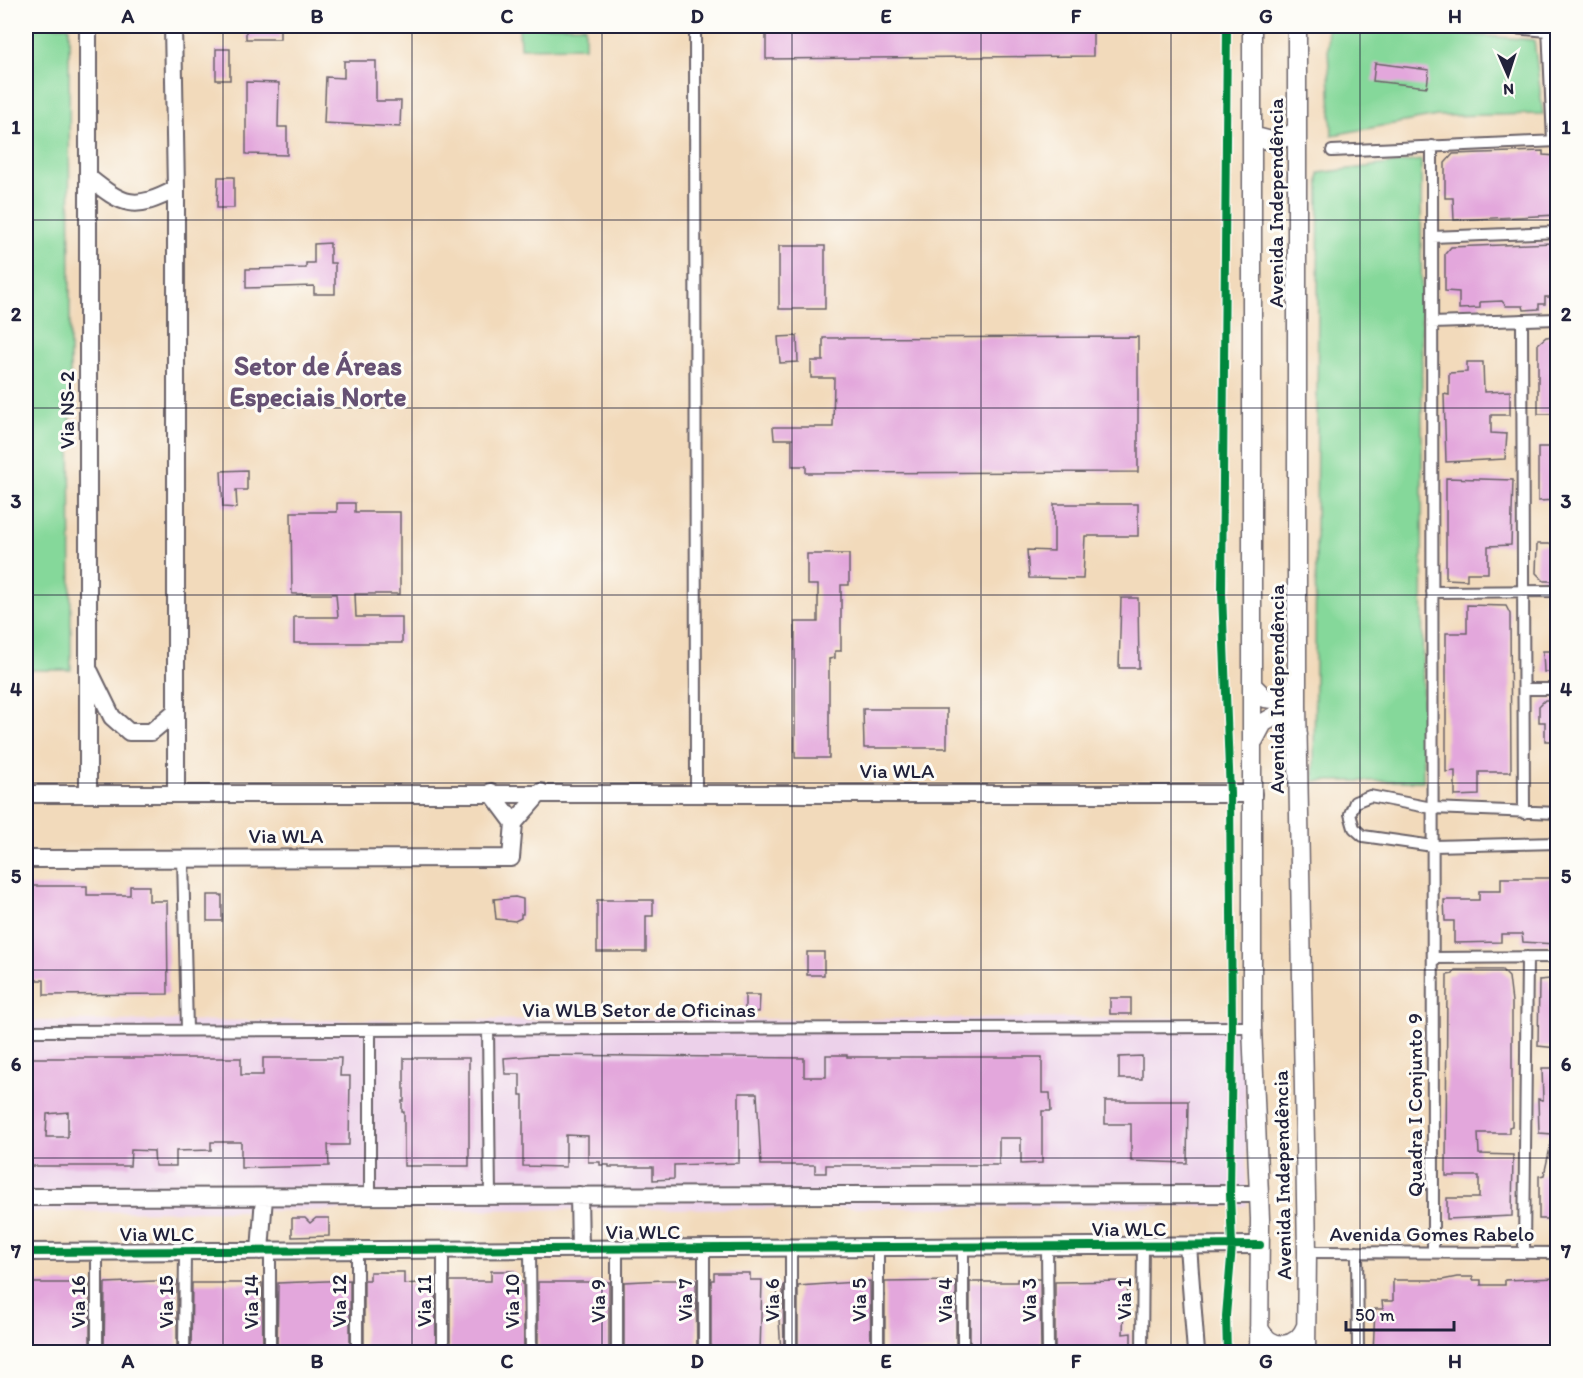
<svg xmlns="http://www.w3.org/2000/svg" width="1583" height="1378" font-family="Itim,sans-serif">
  <rect width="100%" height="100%" fill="#fdfcf7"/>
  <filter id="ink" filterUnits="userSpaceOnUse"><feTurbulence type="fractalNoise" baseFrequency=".0167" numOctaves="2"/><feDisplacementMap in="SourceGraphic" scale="12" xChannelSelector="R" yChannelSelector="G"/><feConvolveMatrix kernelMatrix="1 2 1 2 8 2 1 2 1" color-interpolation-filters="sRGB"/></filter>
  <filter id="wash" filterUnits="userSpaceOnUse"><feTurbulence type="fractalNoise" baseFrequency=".008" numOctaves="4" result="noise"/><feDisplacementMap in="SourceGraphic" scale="24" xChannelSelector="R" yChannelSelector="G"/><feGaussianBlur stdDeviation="1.35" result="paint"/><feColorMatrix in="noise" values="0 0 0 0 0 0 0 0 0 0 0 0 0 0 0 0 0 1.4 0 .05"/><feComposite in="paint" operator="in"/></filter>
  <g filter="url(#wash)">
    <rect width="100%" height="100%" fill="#f2dabb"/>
    <!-- built -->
    <path fill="#ecd1ea" d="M 1244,1018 L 1247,1206 L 26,1212 L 26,1021 Z"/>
    <!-- green -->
    <path fill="#85d89a" stroke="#547d6a" stroke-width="1.5" d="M 26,26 L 69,26 L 71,670 L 26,670 Z
      M 519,26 L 585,26 L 585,47 L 520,48 Z
      M 1327,26 L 1369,26 L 1534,40 L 1543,114 L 1437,116 L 1332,135 Z
      M 1421,160 L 1423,781 L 1314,781 L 1319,173 Z"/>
    <g id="blocks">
      <!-- building -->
      <path fill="#e3a7dc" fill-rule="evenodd" d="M 246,26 L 280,26 L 280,39 L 246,39 Z
        M 766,26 L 1093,26 L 1093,56 L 766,59 Z
        M 216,49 L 230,49 L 230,80 L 216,80 Z
        M 344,61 L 376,61 L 376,101 L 401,101 L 400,127 L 324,123 L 326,77 L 344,78 Z
        M 1375,63 L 1429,70 L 1427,87 L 1373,81 Z
        M 246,82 L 279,83 L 278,127 L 287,127 L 287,155 L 246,154 Z
        M 1543,151 L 1543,155 L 1557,156 L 1557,215 L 1454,220 L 1453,198 L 1445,198 L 1445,163 L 1453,154 Z
        M 218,177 L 234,177 L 234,208 L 217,208 Z
        M 330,243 L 330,263 L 335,263 L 335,294 L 314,294 L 314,286 L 246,288 L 246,269 L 306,268 L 306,263 L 314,263 L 314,244 Z
        M 1552,243 L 1552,250 L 1557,250 L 1557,297 L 1545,297 L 1545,304 L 1539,304 L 1539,309 L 1524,310 L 1523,306 L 1506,306 L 1502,301 L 1480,302 L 1480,308 L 1459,309 L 1459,292 L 1445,291 L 1445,254 L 1451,247 Z
        M 779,246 L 825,246 L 825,309 L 779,309 Z
        M 797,336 L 798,362 L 780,363 L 778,337 Z
        M 1557,336 L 1557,414 L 1538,414 L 1538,344 L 1546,337 Z
        M 1138,337 L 1138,472 L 806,473 L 806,466 L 792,466 L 792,439 L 774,439 L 773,427 L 833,427 L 834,378 L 811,378 L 811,361 L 823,361 L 823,338 Z
        M 1467,362 L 1483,362 L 1484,392 L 1510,391 L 1510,415 L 1491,415 L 1491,433 L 1507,434 L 1505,459 L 1446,462 L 1444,394 L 1449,395 L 1449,373 L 1467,372 Z
        M 1538,447 L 1557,447 L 1557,500 L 1538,501 Z
        M 247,470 L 247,490 L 236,490 L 237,508 L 223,507 L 221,471 Z
        M 1446,478 L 1513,480 L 1511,545 L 1488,546 L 1488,573 L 1467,573 L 1467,580 L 1446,579 Z
        M 337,503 L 355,503 L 355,512 L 400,512 L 400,594 L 355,594 L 356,617 L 402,617 L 402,643 L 294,643 L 294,617 L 338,617 L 336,594 L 292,594 L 291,512 L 337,512 Z
        M 1054,504 L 1138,504 L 1138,536 L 1085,536 L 1083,579 L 1029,578 L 1027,550 L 1054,551 Z
        M 1537,544 L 1557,544 L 1557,581 L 1544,581 L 1536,573 Z
        M 807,554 L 849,554 L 849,585 L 841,585 L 841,651 L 835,651 L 835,658 L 829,659 L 829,758 L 795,758 L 795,622 L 818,622 L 818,585 L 807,585 Z
        M 1121,598 L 1138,598 L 1139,668 L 1119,668 Z
        M 1467,605 L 1506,606 L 1510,614 L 1511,772 L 1479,772 L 1479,795 L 1455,796 L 1455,771 L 1446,772 L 1446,633 L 1467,633 Z
        M 1543,651 L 1557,651 L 1557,672 L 1544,672 Z
        M 1545,700 L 1557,700 L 1557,741 L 1545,741 L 1545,722 L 1539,722 L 1539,706 Z
        M 863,709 L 947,709 L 947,748 L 864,748 Z
        M 1501,878 L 1557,878 L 1555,944 L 1523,942 L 1522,934 L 1501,934 L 1501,942 L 1454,943 L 1454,921 L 1445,921 L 1444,900 L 1479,900 L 1479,891 L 1501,891 Z
        M 26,886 L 87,886 L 87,895 L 130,895 L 130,886 L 149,886 L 149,901 L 167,901 L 168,994 L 44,995 L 44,980 L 26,980 Z
        M 207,895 L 222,895 L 222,921 L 207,921 Z
        M 515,897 L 523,899 L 523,914 L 521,914 L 521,918 L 515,921 L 496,919 L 494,899 Z
        M 597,900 L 653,900 L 653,916 L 646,916 L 646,952 L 597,952 Z
        M 807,952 L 824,952 L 824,975 L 807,975 Z
        M 1455,970 L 1502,970 L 1509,977 L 1512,1002 L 1512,1126 L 1509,1127 L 1509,1133 L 1478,1133 L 1479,1154 L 1513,1155 L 1512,1216 L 1447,1219 L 1447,1198 L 1479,1198 L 1479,1176 L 1446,1176 L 1447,975 L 1453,974 Z
        M 1550,979 L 1550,989 L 1557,989 L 1557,1048 L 1538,1046 L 1539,980 Z
        M 745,995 L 760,995 L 759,1012 L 745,1011 Z
        M 1110,998 L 1131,998 L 1131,1014 L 1110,1014 Z
        M 544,1055 L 804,1058 L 804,1077 L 826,1077 L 826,1055 L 847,1055 L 847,1057 L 1042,1057 L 1042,1093 L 1050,1093 L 1051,1111 L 1042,1111 L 1042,1163 L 1021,1164 L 1021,1138 L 999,1138 L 999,1165 L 826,1165 L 826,1173 L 815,1173 L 815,1165 L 761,1165 L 757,1093 L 739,1093 L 739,1163 L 674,1165 L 674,1179 L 653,1180 L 653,1167 L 609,1167 L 609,1165 L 600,1165 L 600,1162 L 588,1162 L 588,1136 L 566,1135 L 566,1167 L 523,1166 L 523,1095 L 520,1095 L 520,1074 L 505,1074 L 504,1058 Z
        M 1142,1056 L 1142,1079 L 1119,1079 L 1119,1057 Z
        M 26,1058 L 241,1058 L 241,1075 L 263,1075 L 263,1058 L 341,1058 L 340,1076 L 350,1076 L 349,1145 L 328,1145 L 329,1166 L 241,1168 L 241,1142 L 211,1142 L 211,1150 L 176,1151 L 176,1166 L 155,1166 L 154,1151 L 131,1150 L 130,1166 L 26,1166 ZM 68,1112 L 68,1137 L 46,1137 L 47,1114 Z
        M 404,1058 L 469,1058 L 469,1166 L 404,1166 L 404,1112 L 402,1112 L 402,1101 L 404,1101 Z
        M 1542,1068 L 1557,1068 L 1557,1219 L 1539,1219 L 1539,1176 L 1544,1175 L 1553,1134 L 1539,1133 L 1538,1099 L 1543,1100 Z
        M 1105,1101 L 1188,1101 L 1187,1163 L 1131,1161 L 1131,1124 L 1105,1124 Z
        M 292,1218 L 305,1218 L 310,1223 L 316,1218 L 329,1218 L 329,1236 L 292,1237 Z
        M 491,1271 L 514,1271 L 513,1280 L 523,1282 L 524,1353 L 450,1353 L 450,1281 L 491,1281 Z
        M 370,1272 L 404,1272 L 404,1284 L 435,1282 L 436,1353 L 364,1352 L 364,1280 L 370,1280 Z
        M 714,1273 L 750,1273 L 750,1280 L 762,1280 L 760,1353 L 711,1353 L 711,1280 L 714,1280 Z
        M 1457,1277 L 1473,1277 L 1473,1280 L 1481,1280 L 1481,1285 L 1505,1285 L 1505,1280 L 1557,1278 L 1557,1353 L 1373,1353 L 1375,1309 L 1383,1309 L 1382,1301 L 1393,1301 L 1393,1280 L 1442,1280 Z
        M 1017,1279 L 1040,1279 L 1041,1353 L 999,1348 L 999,1353 L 970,1353 L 970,1282 L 1017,1282 Z
        M 350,1280 L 350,1353 L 277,1352 L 278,1283 Z
        M 664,1280 L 696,1280 L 697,1353 L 624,1352 L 624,1282 Z
        M 155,1281 L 177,1281 L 177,1353 L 104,1353 L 105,1283 Z
        M 870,1281 L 871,1353 L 798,1353 L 798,1286 Z
        M 956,1281 L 956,1353 L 954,1350 L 885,1353 L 885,1282 Z
        M 1127,1281 L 1128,1298 L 1124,1298 L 1123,1334 L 1131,1333 L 1131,1353 L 1055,1353 L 1055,1282 Z
        M 538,1282 L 609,1282 L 609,1352 L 538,1353 Z
        M 26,1283 L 90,1283 L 90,1353 L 26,1352 Z
        M 192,1283 L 262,1283 L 263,1352 L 191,1353 Z
        M 777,1286 L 783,1286 L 784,1353 L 781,1353 Z"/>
    </g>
  </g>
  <g filter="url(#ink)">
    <use href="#blocks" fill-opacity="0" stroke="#6b6268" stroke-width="1.5"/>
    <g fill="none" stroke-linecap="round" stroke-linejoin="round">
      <!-- street casing -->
      <g stroke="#6b6268" stroke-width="14">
        <path id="street" d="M 695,26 L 696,792
          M 1491,26 L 1548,31
          M 1548,26 L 1553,141
          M 1432,146 L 1433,1252
          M 1332,151 L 1558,141
          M 1432,237 L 1558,232
          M 1522,320 L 1524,813
          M 1432,323 L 1558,319
          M 1432,592 L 1558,591
          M 1524,689 L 1558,689
          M 1558,813 L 1432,808 L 1370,796 L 1355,802 L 1350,814 L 1354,828 L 1363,836 L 1433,846 L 1558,843
          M 183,857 L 187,1030
          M 1433,958 L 1558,957
          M 488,1029 L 490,1196
          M 370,1030 L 370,1196
          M 26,1031 L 1252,1027
          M 1047,1247 L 1048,1352
          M 704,1248 L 704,1352
          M 530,1249 L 531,1352
          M 617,1249 L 617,1352
          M 357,1250 L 357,1352
          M 443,1250 L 443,1352
          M 97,1252 L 97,1352
          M 1307,1252 L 1558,1253
          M 1357,1252 L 1358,1352
          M 1524,1252 L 1527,957
          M 184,1352 L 185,1251
          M 270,1352 L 270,1251
          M 791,1352 L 791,1248
          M 878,1352 L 878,1248
          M 963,1352 L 963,1247
          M 1142,1352 L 1143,1246"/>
      </g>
      <!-- secondary casing -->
      <g stroke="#6b6268" stroke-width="20">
        <path id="secondary" d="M 88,26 L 88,794
          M 173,26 L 176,189 L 176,794
          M 88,177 C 124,206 134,211 176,189
          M 90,672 L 112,717 L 129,732 L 151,732 L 176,711
          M 491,792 L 514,823
          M 26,794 L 1253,794
          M 26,859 L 511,858 L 514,823 L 541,792
          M 579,1195 L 580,1249
          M 26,1197 L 1259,1194
          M 1188,1246 L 1196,1352
          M 260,1251 L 264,1197
          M 26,1252 L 1260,1245"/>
      </g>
      <!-- primary casing -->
      <g stroke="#6b6268" stroke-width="21">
        <path id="primary" d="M 1252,26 L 1252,1027 L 1260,1219 L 1259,1352
          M 1297,26 L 1297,705 L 1307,1252 L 1306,1352
          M 1252,136 L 1275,142 L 1297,131
          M 1253,686 L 1265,698 L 1282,700 L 1291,696 L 1297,683
          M 1254,740 L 1263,723 L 1277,715 L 1286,717 L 1298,734
          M 1259,1328 C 1270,1351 1297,1350 1306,1326"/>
      </g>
      <!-- street -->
      <use href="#street" stroke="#fff" stroke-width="10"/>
      <!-- secondary -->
      <use href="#secondary" stroke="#fff" stroke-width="16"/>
      <!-- primary -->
      <use href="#primary" stroke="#fff" stroke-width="18"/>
      <!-- cycleway casing -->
      <g stroke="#fdfcf7" stroke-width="11">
        <path id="cycleway" d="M 26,1252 L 1260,1245
          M 1227,1352 L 1226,1316 L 1232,1246 L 1230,1194 L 1232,1027 L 1230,794 L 1222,593 L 1227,26"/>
      </g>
      <!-- cycleway -->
      <use href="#cycleway" stroke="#00873e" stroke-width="8"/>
    </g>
  </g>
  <!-- grid -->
  <path fill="none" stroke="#22223b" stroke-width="1.5" stroke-opacity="0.55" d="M 223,26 L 223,1352M 412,26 L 412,1352M 602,26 L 602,1352M 792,26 L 792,1352M 981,26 L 981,1352M 1171,26 L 1171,1352M 1360,26 L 1360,1352M 26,220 L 1558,220M 26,408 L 1558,408M 26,595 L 1558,595M 26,783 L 1558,783M 26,970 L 1558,970M 26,1158 L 1558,1158"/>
  <g text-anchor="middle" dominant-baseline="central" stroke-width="6" stroke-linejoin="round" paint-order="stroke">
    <!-- street labels -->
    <g font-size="21" fill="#22223b" stroke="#fdfcf7">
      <text transform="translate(1275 203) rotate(-90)">Avenida Independência</text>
      <text transform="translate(66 410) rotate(-90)">Via NS-2</text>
      <text transform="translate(1276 689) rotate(-90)">Avenida Independência</text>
      <text x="897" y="770">Via WLA</text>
      <text x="286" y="835">Via WLA</text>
      <text x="639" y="1009">Via WLB Setor de Oficinas</text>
      <text transform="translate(1414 1105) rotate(-90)">Quadra I Conjunto 9</text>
      <text transform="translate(1282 1175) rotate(-91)">Avenida Independência</text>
      <text x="1129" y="1228">Via WLC</text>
      <text x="643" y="1231">Via WLC</text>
      <text x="157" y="1233">Via WLC</text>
      <text x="1432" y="1233">Avenida Gomes Rabelo</text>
      <text transform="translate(1123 1299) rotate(-90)">Via 1</text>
      <text transform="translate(684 1300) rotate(-90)">Via 7</text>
      <text transform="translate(771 1300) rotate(-90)">Via 6</text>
      <text transform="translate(858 1300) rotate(-90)">Via 5</text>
      <text transform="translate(944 1300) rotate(-90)">Via 4</text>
      <text transform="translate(1028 1300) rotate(-90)">Via 3</text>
      <text transform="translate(338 1301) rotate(-90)">Via 12</text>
      <text transform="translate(423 1301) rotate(-90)">Via 11</text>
      <text transform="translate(511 1301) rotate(-90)">Via 10</text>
      <text transform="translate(597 1301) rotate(-90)">Via 9</text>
      <text transform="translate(77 1302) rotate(-90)">Via 16</text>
      <text transform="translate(165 1302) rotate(-90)">Via 15</text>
      <text transform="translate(250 1302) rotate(-90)">Via 14</text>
    </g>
    <!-- district labels -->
    <g font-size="27" font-weight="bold" fill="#665173" stroke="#fdfcf7">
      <text x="318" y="365">Setor de Áreas<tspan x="318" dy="31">Especiais Norte</tspan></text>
    </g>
  </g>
  <!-- margin -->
  <rect width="1583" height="1378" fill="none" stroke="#fdfcf7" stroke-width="66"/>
  <!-- north arrow -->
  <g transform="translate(1508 75) rotate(177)" stroke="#fdfcf7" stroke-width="4.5" paint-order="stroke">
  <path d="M0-4.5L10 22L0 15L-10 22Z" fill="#22223b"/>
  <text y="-9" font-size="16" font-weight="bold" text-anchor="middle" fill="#22223b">N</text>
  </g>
  <!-- scale -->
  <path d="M1346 1321v9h108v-9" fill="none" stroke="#22223b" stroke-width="3"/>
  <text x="1355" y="1321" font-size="18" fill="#22223b" stroke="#fdfcf7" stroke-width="4.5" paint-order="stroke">50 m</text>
  <rect x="33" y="33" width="1517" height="1312" fill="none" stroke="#22223b" stroke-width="2"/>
  <g font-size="20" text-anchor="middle" font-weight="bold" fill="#22223b">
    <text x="128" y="23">A</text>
    <text x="317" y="23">B</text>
    <text x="507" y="23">C</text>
    <text x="697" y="23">D</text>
    <text x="886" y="23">E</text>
    <text x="1076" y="23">F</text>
    <text x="1266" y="23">G</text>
    <text x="1455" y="23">H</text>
    <text x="16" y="134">1</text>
    <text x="1566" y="134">1</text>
    <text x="16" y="321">2</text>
    <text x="1566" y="321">2</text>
    <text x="16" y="508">3</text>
    <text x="1566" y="508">3</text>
    <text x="16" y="696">4</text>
    <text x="1566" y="696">4</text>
    <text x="16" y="883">5</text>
    <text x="1566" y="883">5</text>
    <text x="16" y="1071">6</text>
    <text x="1566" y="1071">6</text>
    <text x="16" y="1258">7</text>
    <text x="1566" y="1258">7</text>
    <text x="128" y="1368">A</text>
    <text x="317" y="1368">B</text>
    <text x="507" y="1368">C</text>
    <text x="697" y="1368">D</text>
    <text x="886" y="1368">E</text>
    <text x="1076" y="1368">F</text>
    <text x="1266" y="1368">G</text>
    <text x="1455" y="1368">H</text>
  </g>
</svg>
